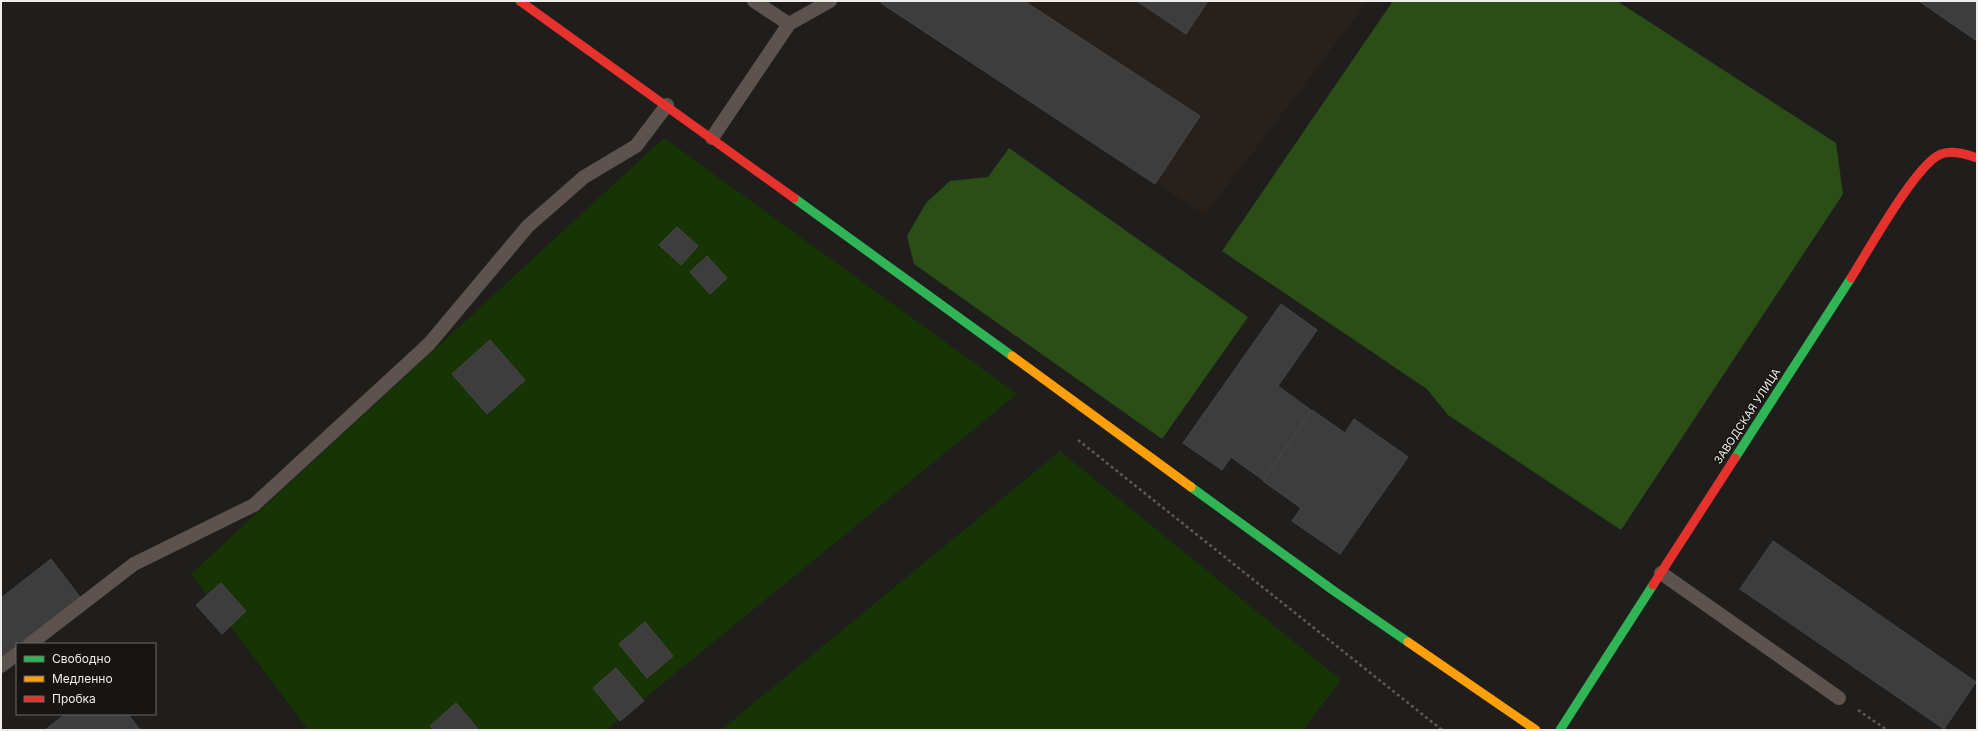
<svg xmlns="http://www.w3.org/2000/svg" width="1978" height="731" font-family="Inter,sans-serif">
  <rect width="100%" height="100%" fill="#1f1e1d"/>
  <!-- built -->
  <path fill="#28211b" d="M 877,1 L 1368,1 L 1205,215 Z"/>
  <!-- green -->
  <path fill="#173404" d="M 664,138 L 1017,394 L 606,730 L 308,730 L 191,574 Z
    M 1060,451 L 1341,680 L 1303,730 L 721,730 Z"/>
  <!-- forest -->
  <path fill="#2b4e17" d="M 1393,1 L 1617,1 L 1836,143 L 1843,194 L 1621,530 L 1448,415 L 1427,389 L 1222,251 Z
    M 1009,148 L 1248,317 L 1162,439 L 914,264 L 907,236 L 926,203 L 950,181 L 988,177 Z"/>
  <!-- building -->
  <path fill="#3e3d3d" stroke="#484747" d="M 882,1 L 1024,1 L 1200,116 L 1155,184 L 881,3 Z
    M 1137,1 L 1208,1 L 1186,34 Z
    M 1919,1 L 1977,1 L 1977,41 Z
    M 677,227 L 698,246 L 681,265 L 659,245 Z
    M 707,256 L 727,278 L 710,294 L 690,272 Z
    M 1281,304 L 1317,330 L 1278,386 L 1311,410 L 1263,480 L 1231,457 L 1222,470 L 1183,443 Z
    M 490,340 L 525,380 L 487,414 L 452,374 Z
    M 1312,410 L 1345,433 L 1354,419 L 1408,457 L 1340,554 L 1292,521 L 1301,508 L 1263,481 Z
    M 1773,541 L 1976,682 L 1944,729 L 1740,589 Z
    M 51,559 L 80,597 L 20,644 L 17,644 L 17,646 L 1,659 L 1,598 Z
    M 221,583 L 246,611 L 222,634 L 196,605 Z
    M 645,622 L 673,656 L 647,678 L 619,644 Z
    M 616,668 L 644,701 L 620,721 L 593,688 Z
    M 456,703 L 479,730 L 434,730 L 430,726 Z
    M 65,714 L 128,714 L 140,730 L 45,730 Z"/>
  <g fill="none" stroke-linecap="round" stroke-linejoin="round">
    <!-- path -->
    <path stroke="#605a57" stroke-width="2.5" stroke-dasharray="3 3" stroke-linecap="butt" d="M 1078,440 L 1442,730
      M 1858,710 L 1887,730"/>
    <!-- lane -->
    <path stroke="#5c534e" stroke-width="14" d="M 754,1 L 789,24
      M 712,138 L 789,24 L 830,1
      M 1661,573 L 1839,698
      M 30,644 L 134,564 L 254,505 L 429,344 L 528,226 L 584,177 L 636,146 L 667,105
      M 1,666 L 17,654"/>
    <!-- fast -->
    <path stroke="#30b455" stroke-width="9" d="M 794,198 L 1012,356
      M 1735,458 L 1851,278
      M 1191,487 L 1334,591 L 1408,642
      M 1560,730 L 1653,585"/>
    <!-- slow -->
    <path stroke="#ff9f0a" stroke-width="9" d="M 1012,356 L 1191,487
      M 1408,642 L 1536,730"/>
    <!-- jam -->
    <path stroke="#e5322d" stroke-width="9" d="M 520,1 L 794,198
      M 1851,278 C 1868,251 1916,164 1941,154 C 1953,150 1966,154 1977,158
      M 1653,585 L 1735,458"/>
  </g>
  <g text-anchor="middle" dominant-baseline="central" stroke-width="3" stroke-linejoin="round" paint-order="stroke">
    <!-- street labels -->
    <g font-size="11" fill="#efedeb" stroke="#171513">
      <text transform="translate(1747 416) rotate(-57)">ЗАВОДСКАЯ УЛИЦА</text>
    </g>
  </g>
  <!-- border -->
  <rect width="1978" height="731" fill="none" stroke="#efedeb" stroke-width="4"/>
  <!-- legend -->
  <rect x="16" y="643" width="140" height="72" fill="#171513" stroke="#6d6b69"/>
  <rect x="24" y="656" width="20" height="6" fill="#30b455" stroke="#6d6b69"/>
  <text x="52" y="663" font-size="12" fill="#efedeb">Свободно</text>
  <rect x="24" y="676" width="20" height="6" fill="#ff9f0a" stroke="#6d6b69"/>
  <text x="52" y="683" font-size="12" fill="#efedeb">Медленно</text>
  <rect x="24" y="696" width="20" height="6" fill="#e5322d" stroke="#6d6b69"/>
  <text x="52" y="703" font-size="12" fill="#efedeb">Пробка</text>
</svg>
